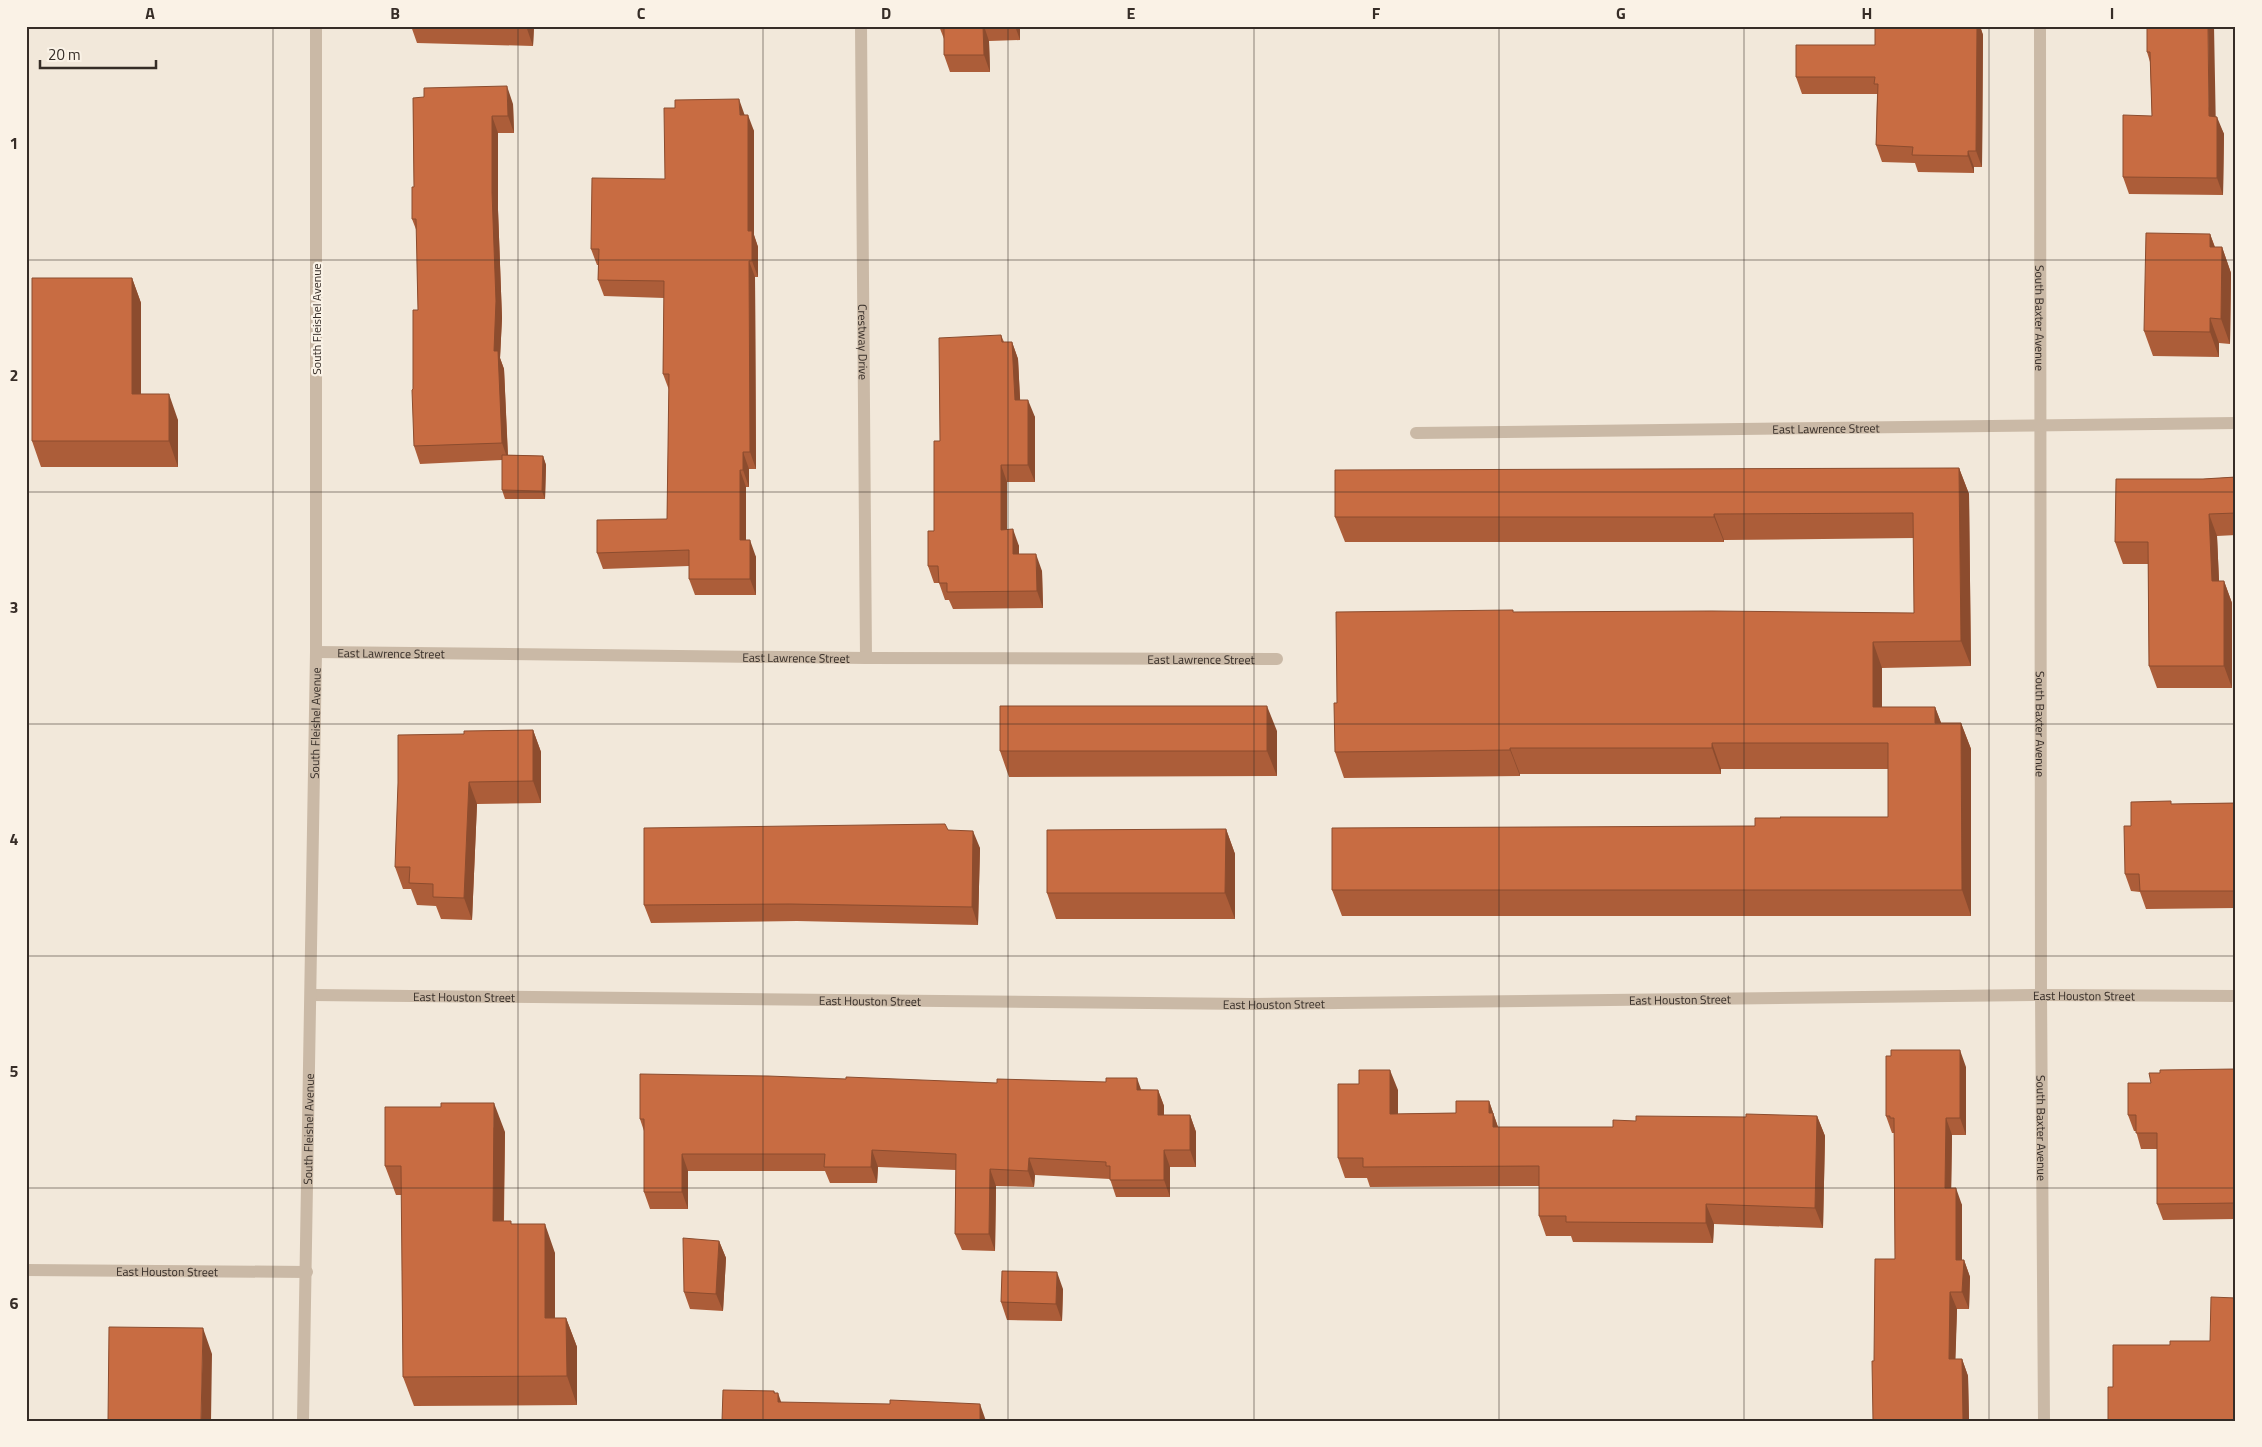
<svg xmlns="http://www.w3.org/2000/svg" width="2262" height="1447" font-family="'Titillium Web',sans-serif">
  <rect width="100%" height="100%" fill="#f2e8da"/>
  <g fill="none" stroke-linecap="round" stroke-linejoin="round">
    <!-- minor -->
    <g stroke="#cab9a6" stroke-width="12">
      <path id="s1" d="M 861,26 L 866,658"/>
      <path id="s2" d="M 2040,26 L 2041,995 L 2044,1421"/>
      <path id="s3" d="M 1416,433 L 2236,423"/>
      <path id="s4" d="M 316,652 L 866,658 L 1277,659"/>
      <path id="s5" d="M 312,995 L 1253,1004 L 2041,995 L 2236,996"/>
      <path id="s6" d="M 26,1270 L 307,1272"/>
      <path id="s7" d="M 303,1421 L 316,652 L 316,26"/>
    </g>
  </g>
  <!-- wall -->
  <path fill="#ac5d39" d="M 411,26 L 534,26 L 533,46 L 417,43 Z
    M 939,26 L 1020,26 L 1020,40 L 989,41 L 990,72 L 950,72 L 944,55 L 944,39 Z
    M 1875,26 L 1980,26 L 1983,35 L 1982,167 L 1974,167 L 1974,173 L 1918,172 L 1915,163 L 1882,162 L 1876,145 L 1877,94 L 1802,94 L 1796,77 L 1875,45 Z
    M 2147,26 L 2215,116 L 2224,134 L 2223,195 L 2129,194 L 2123,177 L 2152,116 L 2150,62 L 2147,52 Z
    M 413,98 L 513,104 L 514,133 L 498,133 L 498,210 L 502,318 L 500,358 L 504,369 L 508,455 L 543,456 L 546,465 L 545,499 L 505,499 L 502,490 L 502,460 L 420,464 L 414,446 L 413,389 L 418,310 L 417,232 L 412,219 L 414,187 Z
    M 745,115 L 754,131 L 754,235 L 758,247 L 758,277 L 755,277 L 756,469 L 749,469 L 749,487 L 746,487 L 746,540 L 756,557 L 756,595 L 695,595 L 689,579 L 689,566 L 603,569 L 597,553 L 667,519 L 669,390 L 663,374 L 664,298 L 604,296 L 598,280 L 598,265 L 597,265 L 591,249 L 665,179 Z
    M 2210,234 L 2215,247 L 2222,247 L 2231,273 L 2230,344 L 2219,343 L 2219,357 L 2153,356 L 2144,331 Z
    M 132,278 L 141,303 L 141,394 L 178,420 L 178,467 L 41,467 L 32,441 Z
    M 1001,335 L 1004,342 L 1012,342 L 1018,359 L 1020,400 L 1035,417 L 1035,482 L 1007,482 L 1007,529 L 1019,546 L 1019,554 L 1042,571 L 1043,608 L 953,609 L 949,600 L 945,600 L 939,583 L 934,583 L 928,566 L 934,531 Z
    M 1959,468 L 1969,494 L 1971,666 L 1882,668 L 1882,707 L 1935,707 L 1941,723 L 1961,723 L 1971,749 L 1971,916 L 1342,916 L 1332,890 L 1755,826 L 1888,817 L 1888,769 L 1721,769 L 1721,774 L 1520,774 L 1520,776 L 1344,778 L 1335,752 L 1337,703 L 1513,612 L 1914,613 L 1914,538 L 1724,540 L 1724,542 L 1345,542 L 1335,517 Z
    M 2236,477 L 2236,535 L 2217,536 L 2219,581 L 2224,581 L 2232,603 L 2232,688 L 2157,688 L 2149,666 L 2148,564 L 2123,564 L 2115,542 L 2203,479 Z
    M 533,730 L 541,752 L 541,803 L 477,804 L 472,920 L 441,919 L 436,906 L 417,905 L 411,889 L 403,889 L 395,867 L 464,734 Z
    M 1277,731 L 1277,776 L 1009,777 L 1000,751 Z
    M 2236,803 L 2236,908 L 2146,909 L 2140,892 L 2131,891 L 2125,874 L 2172,804 Z
    M 1226,829 L 1235,854 L 1235,919 L 1056,919 L 1047,893 Z
    M 948,830 L 980,848 L 978,925 L 797,921 L 651,923 L 644,905 Z
    M 1966,1067 L 1966,1135 L 1952,1135 L 1951,1188 L 1962,1205 L 1962,1260 L 1964,1260 L 1970,1277 L 1969,1309 L 1957,1309 L 1955,1359 L 1962,1359 L 1968,1376 L 1969,1421 L 1873,1421 L 1874,1361 L 1895,1259 L 1894,1133 L 1892,1133 L 1886,1116 Z
    M 2236,1069 L 2236,1219 L 2163,1220 L 2157,1204 L 2157,1149 L 2141,1149 L 2136,1131 L 2134,1131 L 2128,1115 L 2151,1083 L 2160,1073 Z
    M 846,1079 L 1158,1090 L 1164,1106 L 1164,1115 L 1190,1115 L 1196,1132 L 1196,1167 L 1170,1167 L 1170,1197 L 1116,1197 L 1110,1179 L 1035,1175 L 1034,1187 L 996,1186 L 995,1251 L 962,1250 L 955,1234 L 956,1170 L 878,1167 L 877,1183 L 830,1183 L 825,1171 L 688,1171 L 688,1209 L 650,1209 L 644,1192 L 644,1131 L 640,1119 Z
    M 1398,1090 L 1398,1114 L 1456,1113 L 1489,1101 L 1498,1127 L 1613,1127 L 1636,1121 L 1746,1117 L 1817,1116 L 1825,1136 L 1823,1228 L 1714,1224 L 1713,1243 L 1573,1242 L 1571,1236 L 1546,1236 L 1539,1216 L 1539,1186 L 1370,1187 L 1367,1178 L 1345,1178 L 1338,1158 Z
    M 441,1107 L 505,1132 L 504,1221 L 512,1224 L 555,1253 L 555,1318 L 566,1318 L 577,1347 L 577,1405 L 414,1406 L 403,1377 L 402,1195 L 396,1195 L 385,1166 Z
    M 719,1241 L 726,1258 L 723,1311 L 690,1309 L 684,1292 Z
    M 1063,1289 L 1062,1321 L 1007,1320 L 1001,1302 Z"/>
  <!-- shaded-wall -->
  <path fill="#8c4c2e" d="M 526,26 L 534,26 L 533,46 Z
    M 983,26 L 984,26 L 989,41 L 990,72 L 984,55 Z
    M 1015,26 L 1020,26 L 1020,40 Z
    M 1977,26 L 1980,26 L 1983,35 L 1982,167 L 1976,151 Z
    M 2208,26 L 2214,26 L 2216,134 L 2209,116 Z
    M 507,86 L 513,104 L 514,133 L 508,116 Z
    M 739,99 L 745,116 L 740,115 Z
    M 748,115 L 754,131 L 754,235 L 758,247 L 758,277 L 752,261 L 748,231 Z
    M 492,116 L 498,133 L 498,210 L 502,318 L 500,358 L 504,369 L 508,460 L 502,443 L 494,351 L 492,192 Z
    M 2217,117 L 2224,134 L 2223,195 L 2217,178 Z
    M 1968,151 L 1974,167 L 1974,173 L 1968,156 Z
    M 2210,234 L 2219,259 L 2210,247 Z
    M 2222,247 L 2231,273 L 2230,344 L 2221,319 Z
    M 749,261 L 755,277 L 756,469 L 750,452 Z
    M 132,278 L 141,303 L 141,420 L 132,394 Z
    M 2210,318 L 2219,343 L 2219,357 L 2210,332 Z
    M 1012,342 L 1018,359 L 1021,417 L 1015,400 Z
    M 169,394 L 178,420 L 178,467 L 169,441 Z
    M 1028,400 L 1035,417 L 1035,482 L 1028,465 Z
    M 743,452 L 749,469 L 749,487 L 743,470 Z
    M 543,456 L 546,465 L 545,499 L 542,491 Z
    M 1001,465 L 1007,482 L 1007,546 L 1001,530 Z
    M 1959,468 L 1969,494 L 1971,666 L 1961,641 Z
    M 740,470 L 746,487 L 746,557 L 740,540 Z
    M 1714,514 L 1724,540 L 1724,542 L 1714,517 Z
    M 2209,514 L 2217,536 L 2220,603 L 2212,581 Z
    M 1013,529 L 1019,546 L 1019,571 L 1013,554 Z
    M 750,540 L 756,557 L 756,595 L 750,579 Z
    M 1036,554 L 1042,571 L 1043,608 L 1037,591 Z
    M 2224,581 L 2232,603 L 2232,688 L 2224,666 Z
    M 1873,642 L 1882,668 L 1882,733 L 1873,707 Z
    M 1267,706 L 1277,731 L 1277,776 L 1267,751 Z
    M 1935,707 L 1945,733 L 1935,723 Z
    M 1961,723 L 1971,749 L 1971,916 L 1962,890 Z
    M 533,730 L 541,752 L 541,803 L 533,781 Z
    M 1712,743 L 1721,769 L 1721,774 L 1712,748 Z
    M 1510,748 L 1520,774 L 1520,776 L 1510,750 Z
    M 469,782 L 477,804 L 472,920 L 464,898 Z
    M 1226,829 L 1235,854 L 1235,919 L 1225,893 Z
    M 973,831 L 980,848 L 978,925 L 972,907 Z
    M 1960,1050 L 1966,1067 L 1966,1135 L 1960,1118 Z
    M 1390,1070 L 1398,1090 L 1398,1134 L 1390,1114 Z
    M 1137,1078 L 1143,1095 L 1137,1090 Z
    M 1158,1090 L 1164,1106 L 1164,1132 L 1158,1115 Z
    M 1489,1101 L 1500,1133 L 1500,1147 L 1489,1113 Z
    M 494,1103 L 505,1132 L 503,1250 L 493,1221 Z
    M 1190,1115 L 1196,1132 L 1196,1167 L 1190,1150 Z
    M 1817,1116 L 1825,1136 L 1823,1228 L 1815,1208 Z
    M 1946,1118 L 1952,1135 L 1951,1205 L 1945,1188 Z
    M 872,1150 L 878,1167 L 877,1183 L 871,1167 Z
    M 1164,1150 L 1170,1167 L 1170,1197 L 1164,1180 Z
    M 682,1154 L 688,1171 L 688,1209 L 682,1192 Z
    M 1029,1158 L 1035,1175 L 1034,1187 L 1028,1171 Z
    M 990,1169 L 996,1186 L 995,1251 L 989,1234 Z
    M 1956,1188 L 1962,1205 L 1962,1277 L 1956,1260 Z
    M 1706,1204 L 1714,1224 L 1713,1243 L 1706,1223 Z
    M 545,1224 L 555,1253 L 555,1347 L 545,1318 Z
    M 719,1241 L 726,1258 L 723,1311 L 716,1294 Z
    M 1964,1260 L 1970,1277 L 1969,1309 L 1962,1292 Z
    M 1057,1272 L 1063,1289 L 1062,1321 L 1056,1304 Z
    M 1950,1292 L 1957,1309 L 1955,1376 L 1949,1359 Z
    M 566,1318 L 577,1347 L 577,1405 L 567,1376 Z
    M 203,1328 L 212,1354 L 211,1421 L 201,1421 Z
    M 1962,1359 L 1968,1376 L 1969,1421 L 1963,1421 Z
    M 774,1391 L 778,1401 L 778,1393 L 784,1410 L 784,1419 L 774,1393 Z
    M 980,1404 L 986,1421 L 980,1421 Z"/>
  <!-- building -->
  <path fill="#c86c42" stroke="#8c4c2e" d="M 944,26 L 983,26 L 984,55 L 944,55 Z
    M 1875,26 L 1977,26 L 1976,151 L 1968,151 L 1968,156 L 1912,155 L 1913,147 L 1876,145 L 1878,84 L 1874,84 L 1875,77 L 1796,77 L 1796,45 L 1875,45 Z
    M 2147,26 L 2208,26 L 2209,116 L 2217,117 L 2217,178 L 2123,177 L 2123,115 L 2152,116 L 2150,52 L 2147,52 Z
    M 507,86 L 508,116 L 492,116 L 492,192 L 496,301 L 494,351 L 498,351 L 502,443 L 414,446 L 412,390 L 413,389 L 413,310 L 418,310 L 416,219 L 412,219 L 412,187 L 414,187 L 413,98 L 424,97 L 424,88 Z
    M 739,99 L 740,115 L 748,115 L 748,231 L 752,231 L 752,261 L 749,261 L 750,452 L 743,452 L 743,470 L 740,470 L 740,540 L 750,540 L 750,579 L 689,579 L 689,550 L 597,553 L 597,520 L 667,519 L 669,374 L 663,374 L 664,281 L 598,280 L 599,249 L 591,249 L 592,178 L 665,179 L 664,108 L 675,108 L 675,100 Z
    M 2146,233 L 2210,234 L 2210,247 L 2222,247 L 2221,319 L 2210,318 L 2210,332 L 2144,331 Z
    M 32,278 L 132,278 L 132,394 L 169,394 L 169,441 L 32,441 Z
    M 1001,335 L 1002,342 L 1012,342 L 1015,400 L 1028,400 L 1028,465 L 1001,465 L 1001,530 L 1013,529 L 1013,554 L 1036,554 L 1037,591 L 947,592 L 947,583 L 939,583 L 938,566 L 928,566 L 928,531 L 934,531 L 934,441 L 940,441 L 939,338 Z
    M 502,455 L 543,456 L 542,491 L 502,490 Z
    M 1959,468 L 1961,641 L 1873,642 L 1873,707 L 1935,707 L 1935,723 L 1961,723 L 1962,890 L 1332,890 L 1332,828 L 1755,826 L 1755,818 L 1781,818 L 1780,817 L 1888,817 L 1888,743 L 1712,743 L 1712,748 L 1510,748 L 1510,750 L 1335,752 L 1334,703 L 1337,703 L 1336,612 L 1513,610 L 1513,612 L 1712,611 L 1914,613 L 1913,513 L 1714,514 L 1714,517 L 1335,517 L 1335,470 Z
    M 2236,477 L 2236,513 L 2209,514 L 2212,581 L 2224,581 L 2224,666 L 2149,666 L 2148,542 L 2115,542 L 2116,479 L 2203,479 Z
    M 1000,706 L 1267,706 L 1267,751 L 1000,751 Z
    M 533,730 L 533,781 L 469,782 L 464,898 L 433,897 L 433,884 L 409,883 L 410,867 L 395,867 L 398,783 L 398,735 L 464,734 L 464,731 Z
    M 2171,801 L 2171,804 L 2236,803 L 2236,891 L 2140,891 L 2139,874 L 2125,874 L 2124,826 L 2131,826 L 2131,802 Z
    M 945,824 L 948,830 L 973,831 L 972,907 L 790,904 L 644,905 L 644,828 Z
    M 1226,829 L 1225,893 L 1047,893 L 1047,830 Z
    M 1891,1050 L 1960,1050 L 1960,1118 L 1946,1118 L 1945,1188 L 1956,1188 L 1956,1260 L 1964,1260 L 1962,1292 L 1950,1292 L 1949,1359 L 1962,1359 L 1963,1421 L 1873,1421 L 1872,1361 L 1874,1361 L 1875,1259 L 1895,1259 L 1894,1118 L 1890,1118 L 1890,1116 L 1886,1116 L 1886,1056 L 1891,1056 Z
    M 2236,1069 L 2236,1203 L 2157,1204 L 2157,1133 L 2136,1133 L 2136,1115 L 2128,1115 L 2128,1083 L 2151,1083 L 2149,1073 L 2160,1073 L 2160,1070 Z
    M 1359,1070 L 1390,1070 L 1390,1114 L 1456,1113 L 1456,1101 L 1489,1101 L 1489,1113 L 1493,1113 L 1493,1127 L 1613,1127 L 1613,1120 L 1636,1121 L 1636,1116 L 1746,1117 L 1746,1114 L 1817,1116 L 1815,1208 L 1706,1204 L 1706,1223 L 1566,1222 L 1566,1216 L 1539,1216 L 1539,1166 L 1363,1167 L 1363,1158 L 1338,1158 L 1338,1084 L 1359,1084 Z
    M 640,1074 L 768,1076 L 846,1079 L 846,1077 L 997,1083 L 997,1079 L 1106,1082 L 1106,1078 L 1137,1078 L 1137,1090 L 1158,1090 L 1158,1115 L 1190,1115 L 1190,1150 L 1164,1150 L 1164,1180 L 1110,1180 L 1110,1166 L 1106,1166 L 1106,1162 L 1029,1158 L 1028,1171 L 990,1169 L 989,1234 L 955,1234 L 956,1154 L 872,1150 L 871,1167 L 824,1167 L 825,1154 L 682,1154 L 682,1192 L 644,1192 L 644,1119 L 640,1119 Z
    M 441,1103 L 494,1103 L 493,1221 L 511,1221 L 511,1224 L 545,1224 L 545,1318 L 566,1318 L 567,1376 L 403,1377 L 401,1166 L 385,1166 L 385,1107 L 441,1107 Z
    M 683,1238 L 719,1241 L 716,1294 L 684,1292 Z
    M 1002,1271 L 1057,1272 L 1056,1304 L 1001,1302 Z
    M 2211,1297 L 2236,1298 L 2236,1421 L 2108,1421 L 2108,1387 L 2113,1387 L 2113,1345 L 2170,1345 L 2170,1341 L 2210,1341 Z
    M 109,1327 L 203,1328 L 201,1421 L 108,1421 Z
    M 723,1390 L 774,1391 L 774,1393 L 778,1393 L 778,1402 L 890,1404 L 890,1400 L 980,1404 L 980,1421 L 722,1421 Z"/>
  <!-- grid -->
  <path fill="none" stroke="#362d27" stroke-width="1" stroke-opacity="0.55" d="M 273,26 L 273,1421M 518,26 L 518,1421M 763,26 L 763,1421M 1008,26 L 1008,1421M 1254,26 L 1254,1421M 1499,26 L 1499,1421M 1744,26 L 1744,1421M 1989,26 L 1989,1421M 26,260 L 2236,260M 26,492 L 2236,492M 26,724 L 2236,724M 26,956 L 2236,956M 26,1188 L 2236,1188"/>
  <g text-anchor="middle" dominant-baseline="central" stroke-width="4.5" stroke-linejoin="round" paint-order="stroke">
    <!-- street labels -->
    <g font-size="12" fill="#362d27" stroke="#faf2e6">
      <text transform="translate(316 319) rotate(-90)">South Fleishel Avenue</text>
      <text stroke="none"><textPath href="#s2" startOffset="292">South Baxter Avenue</textPath></text>
      <text stroke="none"><textPath href="#s1" startOffset="316">Crestway Drive</textPath></text>
      <text stroke="none"><textPath href="#s3" startOffset="410">East Lawrence Street</textPath></text>
      <text stroke="none"><textPath href="#s4" startOffset="75">East Lawrence Street</textPath></text>
      <text stroke="none"><textPath href="#s4" startOffset="480">East Lawrence Street</textPath></text>
      <text stroke="none"><textPath href="#s4" startOffset="885">East Lawrence Street</textPath></text>
      <text stroke="none"><textPath href="#s7" startOffset="698">South Fleishel Avenue</textPath></text>
      <text stroke="none"><textPath href="#s2" startOffset="698">South Baxter Avenue</textPath></text>
      <text stroke="none"><textPath href="#s5" startOffset="1772">East Houston Street</textPath></text>
      <text stroke="none"><textPath href="#s5" startOffset="152">East Houston Street</textPath></text>
      <text stroke="none"><textPath href="#s5" startOffset="1368">East Houston Street</textPath></text>
      <text stroke="none"><textPath href="#s5" startOffset="558">East Houston Street</textPath></text>
      <text stroke="none"><textPath href="#s5" startOffset="962">East Houston Street</textPath></text>
      <text stroke="none"><textPath href="#s7" startOffset="292">South Fleishel Avenue</textPath></text>
      <text stroke="none"><textPath href="#s2" startOffset="1102">South Baxter Avenue</textPath></text>
      <text stroke="none"><textPath href="#s6" startOffset="141">East Houston Street</textPath></text>
    </g>
  </g>
  <!-- border -->
  <rect width="2262" height="1447" fill="none" stroke="#faf2e6" stroke-width="55"/>
  <!-- scale -->
  <path d="M40 60v8h116v-8" fill="none" stroke="#362d27" stroke-width="2.5"/>
  <text x="48" y="60" font-size="15" fill="#362d27" stroke="#faf2e6" stroke-width="4" paint-order="stroke">20 m</text>
  <rect x="28" y="28" width="2206" height="1392" fill="none" stroke="#362d27" stroke-width="2"/>
  <g font-size="16" text-anchor="middle" font-weight="bold" fill="#362d27">
    <text x="150" y="19">A</text>
    <text x="395" y="19">B</text>
    <text x="641" y="19">C</text>
    <text x="886" y="19">D</text>
    <text x="1131" y="19">E</text>
    <text x="1376" y="19">F</text>
    <text x="1621" y="19">G</text>
    <text x="1867" y="19">H</text>
    <text x="2112" y="19">I</text>
    <text x="14" y="149">1</text>
    <text x="14" y="381">2</text>
    <text x="14" y="613">3</text>
    <text x="14" y="845">4</text>
    <text x="14" y="1077">5</text>
    <text x="14" y="1309">6</text>
  </g>
</svg>
